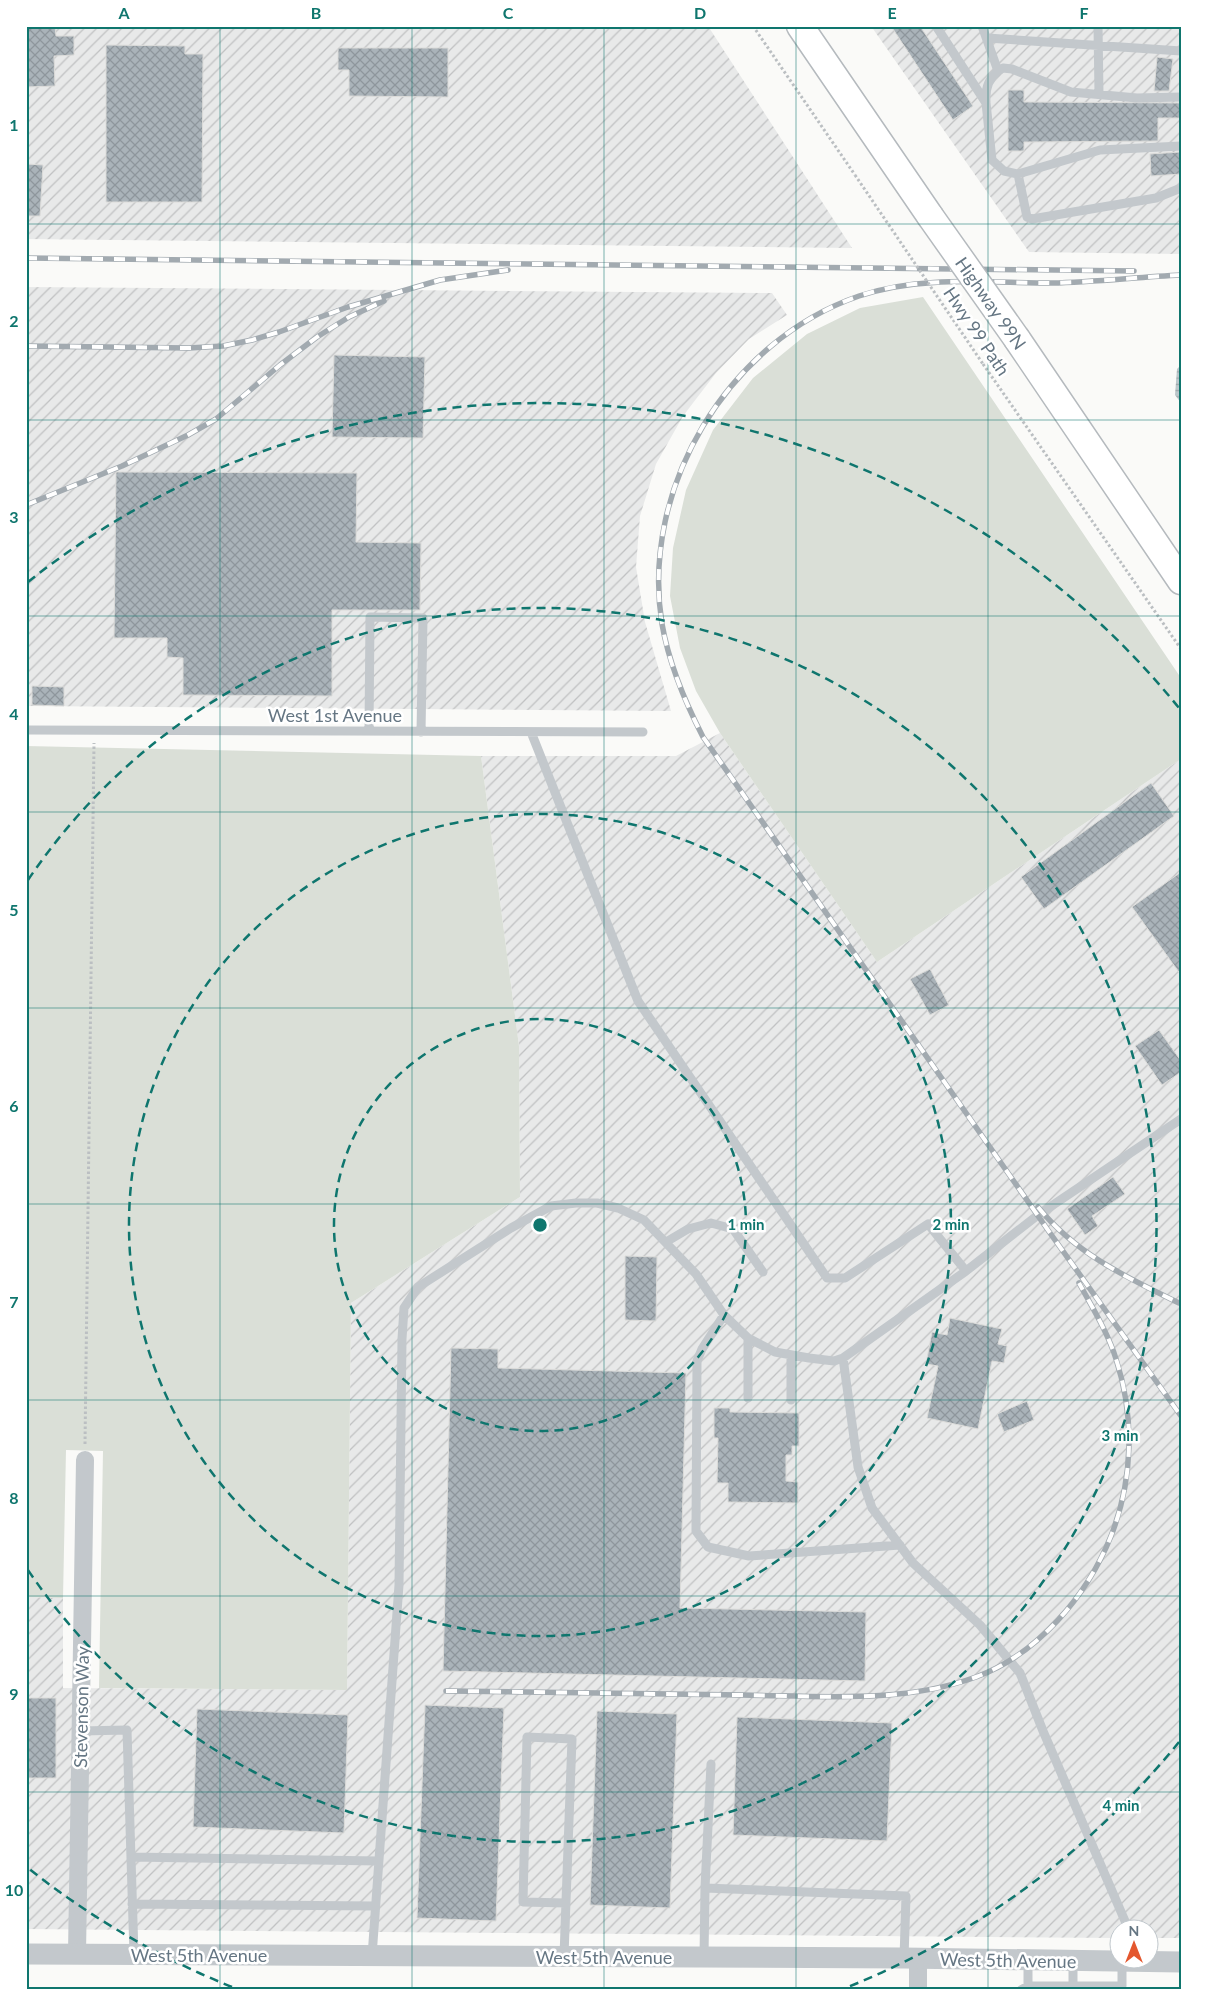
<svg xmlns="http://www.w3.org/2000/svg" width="1207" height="2016" font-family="Lato,sans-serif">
  <defs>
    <pattern id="industrial-furrows" width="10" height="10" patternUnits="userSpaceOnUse" patternTransform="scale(1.25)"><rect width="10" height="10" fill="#e8e9e9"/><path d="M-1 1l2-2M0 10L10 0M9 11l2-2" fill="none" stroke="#c0c1c2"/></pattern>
    <pattern id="water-rules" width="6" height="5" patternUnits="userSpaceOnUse" patternTransform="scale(1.25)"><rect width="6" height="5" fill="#bbc7cb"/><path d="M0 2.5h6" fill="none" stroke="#9ca6aa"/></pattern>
    <pattern id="building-cross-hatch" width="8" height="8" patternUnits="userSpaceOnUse" patternTransform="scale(1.25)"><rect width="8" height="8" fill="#aab3b9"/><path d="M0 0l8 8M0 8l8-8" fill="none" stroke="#8e969c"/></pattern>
  </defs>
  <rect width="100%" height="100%" fill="#fafaf8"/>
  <!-- industrial -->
  <path fill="url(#industrial-furrows)" d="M 26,26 L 708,26 L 852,248 L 26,239 Z
    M 871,26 L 1181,26 L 1181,254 L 1029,252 Z
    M 26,287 L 772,293 L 787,315 L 749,339 L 716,373 L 683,416 L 656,464 L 640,516 L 636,567 L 645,622 L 671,711 L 26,706 Z
    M 720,733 L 877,962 L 1181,759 L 1181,1938 L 1150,1938 L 1150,1928 L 1120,1928 L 1119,1938 L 26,1929 L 26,1597 L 63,1598 L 63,1688 L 347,1690 L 351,1303 L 520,1197 L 519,1046 L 481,756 L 676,756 Z"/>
  <!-- green -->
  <path fill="#dadfd7" d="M 923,297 L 1181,678 L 1181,759 L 877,962 L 720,733 L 696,691 L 680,648 L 670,596 L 673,548 L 686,490 L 713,430 L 753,378 L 807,334 L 860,308 Z
    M 26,746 L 481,756 L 519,1046 L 520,1197 L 351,1303 L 347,1690 L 99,1688 L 103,1451 L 66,1450 L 63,1598 L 26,1597 Z"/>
  <!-- water -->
  <path fill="url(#water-rules)" d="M 1181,365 L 1181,403 L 1175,395 L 1177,369 Z"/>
  <!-- building -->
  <path fill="url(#building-cross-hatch)" stroke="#dcdcda" d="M 26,26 L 55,26 L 56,36 L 74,36 L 74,55 L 54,56 L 55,86 L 26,87 Z
    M 891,26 L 920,26 L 973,106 L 953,120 Z
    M 106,45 L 185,46 L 185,54 L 203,54 L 202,202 L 106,202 Z
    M 338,48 L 448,48 L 448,97 L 349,96 L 349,70 L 338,70 Z
    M 1157,57 L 1173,59 L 1169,91 L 1154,91 Z
    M 1008,90 L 1024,90 L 1024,102 L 1181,103 L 1181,118 L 1158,118 L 1158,141 L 1024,142 L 1024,151 L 1008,151 Z
    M 1181,152 L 1181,174 L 1151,176 L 1150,154 Z
    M 26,164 L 43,165 L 40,216 L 26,216 Z
    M 334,355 L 425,357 L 423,438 L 332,437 Z
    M 116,472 L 357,473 L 356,542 L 421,543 L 420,610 L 332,610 L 332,696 L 183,695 L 183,658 L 167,657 L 167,638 L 114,638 Z
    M 32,686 L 64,687 L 64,706 L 32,705 Z
    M 1151,783 L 1174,816 L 1044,909 L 1021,877 Z
    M 1181,872 L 1181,975 L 1132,907 Z
    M 930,969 L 949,1005 L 930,1015 L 910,979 Z
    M 1159,1030 L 1181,1061 L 1181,1072 L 1162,1085 L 1135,1046 Z
    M 1113,1177 L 1125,1194 L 1092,1216 L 1098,1226 L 1085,1235 L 1067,1209 Z
    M 625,1256 L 657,1257 L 656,1321 L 625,1320 Z
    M 950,1318 L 1002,1329 L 998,1344 L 1007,1346 L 1004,1363 L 992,1361 L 978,1429 L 927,1418 L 938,1366 L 926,1364 L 932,1332 L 947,1335 Z
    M 451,1348 L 498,1349 L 498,1368 L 686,1373 L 680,1608 L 866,1612 L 865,1681 L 443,1671 Z
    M 1027,1401 L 1034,1420 L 1004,1432 L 997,1414 Z
    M 714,1408 L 730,1408 L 730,1412 L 799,1413 L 799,1446 L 792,1446 L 792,1455 L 786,1455 L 786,1481 L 798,1482 L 798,1503 L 728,1502 L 728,1483 L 717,1483 L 718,1438 L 714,1438 Z
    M 26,1698 L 56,1698 L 56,1778 L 26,1778 Z
    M 425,1705 L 504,1708 L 496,1921 L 417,1918 Z
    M 197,1709 L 348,1715 L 344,1833 L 193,1827 Z
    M 597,1711 L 677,1714 L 670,1908 L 590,1905 Z
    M 737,1717 L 892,1723 L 887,1841 L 733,1835 Z"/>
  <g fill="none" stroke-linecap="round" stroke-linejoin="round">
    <!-- primary casing -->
    <g stroke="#b5babe" stroke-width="29">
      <path id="primary" d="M 800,26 L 930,216
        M 1017,339 L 1181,581"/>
    </g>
    <!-- path -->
    <path stroke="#bbbfc2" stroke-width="3" stroke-dasharray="2.5 2.5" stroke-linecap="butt" d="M 753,26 L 855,175
      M 983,364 L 1181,649
      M 85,1444 L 94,743"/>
    <!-- service -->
    <path stroke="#c3c8cc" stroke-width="9" d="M 936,26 L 986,103 L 992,160 L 1004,171 L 1018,174 L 1100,150 L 1181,146
      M 982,26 L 998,71 C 988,79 985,89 986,102
      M 1098,26 L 1099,94
      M 987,38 L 1181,51
      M 998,71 L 1003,68 L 1012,69 L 1071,92 L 1137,98 L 1181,97
      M 1018,174 L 1027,217 L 1032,219 L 1156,198 L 1181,188
      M 26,730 L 643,732
      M 369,731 L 370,617 L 423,618 L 421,732
      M 531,732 L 638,1001 L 827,1278 L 845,1278 L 928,1224 L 966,1271
      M 666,1242 L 688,1229 L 711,1223 L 733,1229 L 763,1272
      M 724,1315 L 702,1349 L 697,1361 L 696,1531 L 708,1547 L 749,1556 L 900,1545
      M 748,1338 L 748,1398
      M 791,1355 L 791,1400
      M 843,1358 L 858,1467 L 872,1508 L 913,1563 L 980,1625 L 1020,1673 L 1043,1731 L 1128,1928
      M 81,1731 L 127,1730 L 134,1954
      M 131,1857 L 378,1861
      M 705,1888 L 711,1764
      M 132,1904 L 375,1906
      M 372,1956 L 399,1585 L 402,1339 L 404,1308 L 418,1287 L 511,1228 L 551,1206 L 576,1203 L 597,1203 L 618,1208 L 644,1220 L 696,1274 L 724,1315 L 748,1338 L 775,1352 L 809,1358 L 834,1361 L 843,1358 L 966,1271 L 1038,1215 L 1181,1119
      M 564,1956 L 572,1739 L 527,1737 L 523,1902 L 566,1903
      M 704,1957 L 705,1888 L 906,1896 L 904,1958
      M 1028,1986 L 1028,1960
      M 1073,1986 L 1073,1960
      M 1021,1990 L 1028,1986 L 1122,1986 L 1122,1961"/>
    <!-- minor -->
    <path stroke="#c3c8cc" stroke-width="18" d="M 77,1954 L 85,1460
      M 918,1990 L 918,1958"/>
    <!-- tertiary -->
    <path stroke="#c3c8cc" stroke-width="21" d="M 26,1954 L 904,1958 L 1181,1962"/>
    <!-- primary -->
    <use href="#primary" stroke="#fff" stroke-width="26"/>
    <!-- rail casing -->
    <g stroke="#a2aab0" stroke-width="5.5">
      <path id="rail" d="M 26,258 L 1134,271
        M 1181,275 C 1138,277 1095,282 1052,283 C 988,283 921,275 859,296 C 728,341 640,488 662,624 C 669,664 685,702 703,737 L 1050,1233 L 1181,1416
        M 26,346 L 189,348 L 223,346 L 252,340 L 279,332 L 348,307 L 440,280 L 508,270
        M 26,505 L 122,466 L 188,435 L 216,419 L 280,365 L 317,337 L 349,317 L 384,301
        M 1038,1207 C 1076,1254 1126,1277 1179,1303
        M 446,1691 C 545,1692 644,1694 742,1695 C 819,1696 902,1704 976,1677 C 1038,1654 1087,1596 1111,1536 C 1133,1480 1135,1417 1116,1359 C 1108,1333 1092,1307 1079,1283"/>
    </g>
    <!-- rail -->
    <use href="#rail" stroke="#fff" stroke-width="4" stroke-dasharray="11" stroke-linecap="butt"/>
    <!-- primary-bridge casing -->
    <g stroke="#b5babe" stroke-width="29" stroke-linecap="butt">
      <path id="primary-bridge" d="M 930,216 L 1017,339"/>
    </g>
    <!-- path-bridge -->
    <path stroke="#bbbfc2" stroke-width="3" stroke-dasharray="2.5 2.5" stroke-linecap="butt" d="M 855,175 L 983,364"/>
    <!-- primary-bridge -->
    <use href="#primary-bridge" stroke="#fff" stroke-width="26"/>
  </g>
  <!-- grid -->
  <path fill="none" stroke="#0f766e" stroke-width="1" stroke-opacity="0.55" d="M 220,26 L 220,1990M 412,26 L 412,1990M 604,26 L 604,1990M 796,26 L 796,1990M 988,26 L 988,1990M 26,224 L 1181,224M 26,420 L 1181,420M 26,616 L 1181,616M 26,812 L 1181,812M 26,1008 L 1181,1008M 26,1204 L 1181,1204M 26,1400 L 1181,1400M 26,1596 L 1181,1596M 26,1792 L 1181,1792"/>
  <!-- distance rings -->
  <g fill="none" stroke="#0f766e" stroke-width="2.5" stroke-dasharray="9 6">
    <circle cx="540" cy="1225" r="206"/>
    <circle cx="540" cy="1225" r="411"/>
    <path d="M28 880A617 617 0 1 1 28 1570"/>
    <path d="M1179 1742A822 822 0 0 1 848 1987M232 1987A822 822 0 0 1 28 1868M28 582A822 822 0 0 1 1179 708"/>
  </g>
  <g text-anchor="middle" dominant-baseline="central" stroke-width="5" stroke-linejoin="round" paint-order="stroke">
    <!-- street labels -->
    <g font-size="18" fill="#657683" stroke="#fff">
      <text transform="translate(991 303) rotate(55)">Highway 99N</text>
      <text transform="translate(977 331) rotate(56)">Hwy 99 Path</text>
      <text x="335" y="715">West 1st Avenue</text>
      <text transform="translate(81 1707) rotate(-89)">Stevenson Way</text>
      <text x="199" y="1955">West 5th Avenue</text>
      <text x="604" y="1957">West 5th Avenue</text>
      <text transform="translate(1008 1960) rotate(1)">West 5th Avenue</text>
    </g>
  </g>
  <circle cx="540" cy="1225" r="8" fill="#0f766e" stroke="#fff" stroke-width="2.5"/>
  <g font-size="15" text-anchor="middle" font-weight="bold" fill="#0f766e" stroke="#fff" stroke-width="5" stroke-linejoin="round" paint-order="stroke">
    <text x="746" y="1230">1 min</text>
    <text x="951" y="1230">2 min</text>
    <text x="1120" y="1441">3 min</text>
    <text x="1121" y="1811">4 min</text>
  </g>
  <!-- border -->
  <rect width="1207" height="2016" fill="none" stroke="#ffffff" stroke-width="55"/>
  <!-- north arrow -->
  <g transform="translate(1134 1944)"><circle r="24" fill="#ffffff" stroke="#c1c8cd"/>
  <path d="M0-4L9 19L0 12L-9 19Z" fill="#e4572e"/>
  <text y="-8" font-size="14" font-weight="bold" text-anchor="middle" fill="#657683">N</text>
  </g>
  <rect x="28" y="28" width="1152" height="1960" fill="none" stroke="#0f766e" stroke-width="2"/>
  <g font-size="16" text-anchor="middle" font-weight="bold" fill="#0f766e">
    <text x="124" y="19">A</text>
    <text x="316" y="19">B</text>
    <text x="508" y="19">C</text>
    <text x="700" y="19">D</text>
    <text x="892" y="19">E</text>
    <text x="1084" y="19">F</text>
    <text x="14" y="131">1</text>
    <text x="14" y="327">2</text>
    <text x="14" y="523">3</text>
    <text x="14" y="720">4</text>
    <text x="14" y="916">5</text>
    <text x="14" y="1112">6</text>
    <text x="14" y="1308">7</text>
    <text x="14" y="1504">8</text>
    <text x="14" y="1700">9</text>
    <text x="14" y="1896">10</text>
  </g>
</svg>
